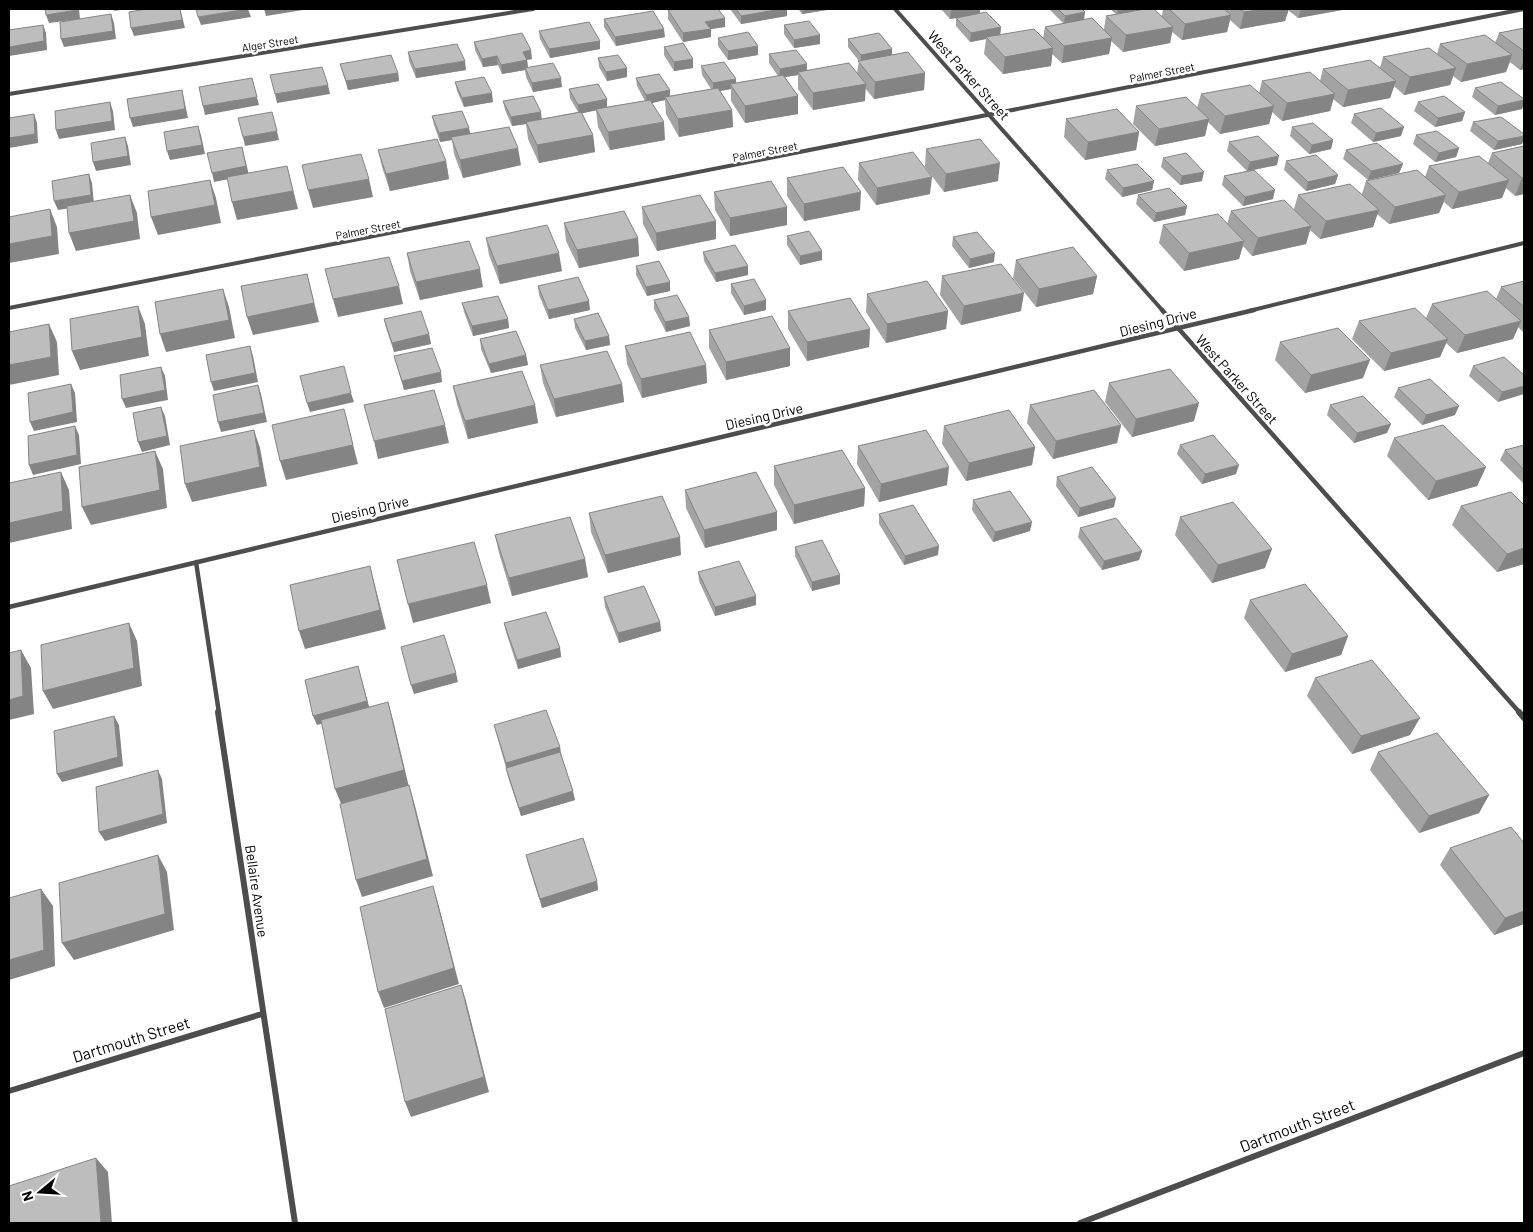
<svg xmlns="http://www.w3.org/2000/svg" width="1533" height="1232" font-family="Barlow,sans-serif">
  <rect width="100%" height="100%" fill="#fff"/>
  <g fill="none" stroke-linecap="round" stroke-linejoin="round">
    <!-- minor-far2 -->
    <path stroke="#4d4d4d" stroke-width="4" d="M 895,9 L 1163,311
      M 9,94 L 533,9
      M 9,308 L 1524,9
      M 1249,311 L 1524,243"/>
    <!-- minor-far1 -->
    <path stroke="#4d4d4d" stroke-width="4.5" d="M 1162,310 L 1520,713
      M 196,562 L 219,713
      M 9,607 L 1254,310"/>
    <!-- minor -->
    <path stroke="#4d4d4d" stroke-width="6" d="M 218,712 L 295,1223
      M 1519,712 L 1524,718
      M 9,1091 L 262,1014
      M 1080,1223 L 1524,1053"/>
  </g>
  <!-- wall -->
  <path fill="#a3a3a3" d="M 730,9 L 787,9 L 787,16 L 741,24 Z
    M 798,9 L 833,9 L 802,14 Z
    M 941,9 L 980,9 L 980,14 L 1001,27 L 1000,35 L 1043,38 L 1045,27 L 1063,23 L 1050,10 L 1050,9 L 1082,9 L 1084,20 L 1104,29 L 1106,16 L 1116,14 L 1110,9 L 1144,9 L 1162,16 L 1163,9 L 1342,9 L 1342,10 L 1298,18 L 1288,10 L 1285,21 L 1240,29 L 1230,20 L 1227,32 L 1182,40 L 1172,32 L 1170,43 L 1123,52 L 1111,41 L 1109,54 L 1062,63 L 1052,54 L 1051,66 L 1003,74 L 984,54 L 986,39 L 970,42 L 956,26 L 956,18 L 963,17 L 950,19 Z
    M 668,10 L 725,27 L 711,29 L 711,37 L 683,42 L 668,19 Z
    M 604,19 L 665,37 L 616,46 L 604,27 Z
    M 784,25 L 820,44 L 794,48 L 784,34 Z
    M 1524,28 L 1524,69 L 1520,70 L 1510,62 L 1506,72 L 1461,82 L 1453,76 L 1450,85 L 1404,95 L 1394,86 L 1390,98 L 1343,107 L 1333,99 L 1330,111 L 1282,121 L 1272,112 L 1269,124 L 1220,134 L 1208,122 L 1205,136 L 1155,146 L 1133,124 L 1136,106 L 1197,108 L 1201,94 L 1259,93 L 1262,81 L 1320,81 L 1323,69 L 1380,68 L 1383,57 L 1437,54 L 1440,44 L 1495,43 L 1499,33 Z
    M 539,31 L 600,41 L 600,49 L 550,58 L 540,39 Z
    M 718,38 L 758,55 L 728,60 L 718,46 Z
    M 848,39 L 892,49 L 892,55 L 925,73 L 924,90 L 874,99 L 865,88 L 865,101 L 813,110 L 798,89 L 798,75 L 785,77 L 798,96 L 798,114 L 745,123 L 731,101 L 731,89 L 720,91 L 732,110 L 733,127 L 679,137 L 666,114 L 665,100 L 652,103 L 665,140 L 610,150 L 598,127 L 596,110 L 582,113 L 593,135 L 595,152 L 539,163 L 528,139 L 526,124 L 512,126 L 505,110 L 503,101 L 541,112 L 541,119 L 578,112 L 570,98 L 569,89 L 607,107 L 645,101 L 637,86 L 636,78 L 670,96 L 711,89 L 702,75 L 701,66 L 736,83 L 778,76 L 769,63 L 769,54 L 807,64 L 807,70 L 857,73 L 859,61 L 848,47 Z
    M 474,42 L 532,59 L 527,60 L 528,67 L 562,87 L 533,92 L 526,77 L 525,70 L 502,74 L 498,65 L 483,67 L 475,50 Z
    M 664,47 L 693,68 L 674,71 L 664,55 Z
    M 408,52 L 466,70 L 416,78 L 409,61 Z
    M 598,58 L 627,77 L 607,81 L 599,67 Z
    M 340,64 L 398,73 L 399,81 L 348,90 Z
    M 455,82 L 493,102 L 464,107 L 457,91 Z
    M 1475,88 L 1524,99 L 1524,103 L 1522,109 L 1495,115 L 1472,97 Z
    M 1418,102 L 1465,112 L 1462,121 L 1435,127 L 1414,111 Z
    M 1354,114 L 1401,136 L 1373,142 L 1351,123 Z
    M 432,116 L 470,133 L 521,165 L 463,178 L 454,154 L 452,140 L 440,142 L 434,125 Z
    M 1066,119 L 1139,132 L 1136,150 L 1085,160 L 1064,137 Z
    M 1473,122 L 1522,144 L 1494,150 L 1470,131 Z
    M 1292,127 L 1333,140 L 1331,149 L 1309,154 L 1290,136 Z
    M 1416,135 L 1459,148 L 1456,157 L 1435,162 L 1413,144 Z
    M 1229,142 L 1277,165 L 1254,170 L 1273,199 L 1243,206 L 1222,185 L 1224,176 L 1247,171 L 1227,151 Z
    M 1524,146 L 1524,194 L 1515,196 L 1506,188 L 1502,198 L 1452,209 L 1444,202 L 1439,213 L 1389,224 L 1377,214 L 1373,227 L 1320,239 L 1310,230 L 1306,244 L 1252,256 L 1243,246 L 1239,259 L 1184,271 L 1159,243 L 1163,225 L 1227,224 L 1231,211 L 1294,209 L 1298,195 L 1362,194 L 1366,181 L 1425,177 L 1429,166 L 1488,163 L 1492,153 Z
    M 926,149 L 998,181 L 944,192 L 925,167 Z
    M 378,150 L 446,161 L 449,179 L 390,191 L 382,167 Z
    M 1346,150 L 1403,164 L 1399,173 L 1368,180 L 1343,159 Z
    M 1163,158 L 1202,181 L 1180,185 L 1161,167 Z
    M 1286,161 L 1338,175 L 1335,184 L 1306,191 L 1284,170 Z
    M 859,163 L 930,194 L 876,205 L 858,180 Z
    M 1107,170 L 1154,181 L 1152,190 L 1122,197 L 1105,179 Z
    M 787,178 L 860,210 L 804,221 L 787,196 Z
    M 714,192 L 787,225 L 730,236 L 715,210 Z
    M 1138,195 L 1187,206 L 1185,215 L 1154,222 L 1136,204 Z
    M 642,207 L 716,239 L 657,251 L 643,224 Z
    M 564,223 L 638,238 L 639,256 L 579,268 L 566,241 Z
    M 787,236 L 822,260 L 800,265 L 787,245 Z
    M 953,237 L 994,262 L 969,268 L 952,246 Z
    M 486,238 L 562,271 L 500,284 L 489,255 Z
    M 703,252 L 748,275 L 716,282 L 704,261 Z
    M 407,253 L 483,287 L 420,300 L 410,271 Z
    M 1016,260 L 1097,276 L 1093,294 L 1036,307 L 1013,278 Z
    M 636,266 L 670,291 L 647,296 L 636,275 Z
    M 942,276 L 1021,311 L 961,325 L 940,295 Z
    M 1524,281 L 1524,333 L 1518,327 L 1513,339 L 1457,353 L 1446,343 L 1440,357 L 1384,371 L 1352,339 L 1359,321 L 1426,318 L 1432,304 L 1496,299 L 1501,287 Z
    M 731,284 L 766,310 L 744,315 L 731,293 Z
    M 538,286 L 590,310 L 549,319 L 539,295 Z
    M 867,294 L 948,311 L 946,329 L 886,343 L 866,312 Z
    M 654,300 L 689,317 L 690,326 L 666,332 L 654,309 Z
    M 462,303 L 508,319 L 509,328 L 473,336 L 464,312 Z
    M 788,311 L 870,329 L 869,347 L 807,361 L 788,329 Z
    M 384,319 L 429,334 L 431,344 L 394,352 L 386,328 Z
    M 574,319 L 609,336 L 610,345 L 586,350 L 575,328 Z
    M 709,330 L 790,348 L 790,366 L 726,380 L 709,348 Z
    M 480,339 L 526,355 L 528,365 L 491,373 L 481,349 Z
    M 1280,342 L 1363,378 L 1305,393 L 1275,360 Z
    M 625,346 L 706,365 L 707,383 L 642,398 L 627,364 Z
    M 394,356 L 442,382 L 404,390 Z
    M 540,365 L 622,384 L 624,402 L 556,417 L 543,383 Z
    M 1473,366 L 1524,375 L 1498,402 L 1469,376 Z
    M 1109,383 L 1194,421 L 1132,437 L 1105,402 Z
    M 453,386 L 535,405 L 538,423 L 468,439 L 457,404 Z
    M 1398,388 L 1455,415 L 1422,425 L 1394,397 Z
    M 1030,405 L 1121,425 L 1117,443 L 1053,459 L 1027,423 Z
    M 1330,405 L 1387,433 L 1354,443 L 1327,415 Z
    M 944,426 L 1035,447 L 1032,465 L 966,481 L 942,444 Z
    M 1394,438 L 1486,467 L 1477,486 L 1428,500 L 1387,456 Z
    M 1180,445 L 1236,474 L 1202,484 L 1177,454 Z
    M 1524,445 L 1524,484 L 1500,460 L 1505,450 Z
    M 858,446 L 947,485 L 879,502 L 857,464 Z
    M 774,466 L 865,488 L 864,506 L 794,524 L 774,485 Z
    M 1057,477 L 1114,507 L 1078,517 L 1056,486 Z
    M 685,490 L 777,512 L 777,530 L 705,548 L 686,508 Z
    M 973,500 L 1030,531 L 993,542 L 972,510 Z
    M 1524,505 L 1524,564 L 1497,572 L 1452,525 L 1461,506 Z
    M 589,513 L 681,555 L 608,573 L 591,532 Z
    M 879,514 L 938,555 L 904,565 L 879,524 Z
    M 1180,517 L 1265,568 L 1212,583 L 1175,535 Z
    M 1080,528 L 1142,551 L 1139,560 L 1102,570 L 1078,537 Z
    M 495,535 L 585,559 L 588,577 L 512,596 L 499,553 Z
    M 795,547 L 840,575 L 840,584 L 812,591 L 795,556 Z
    M 698,572 L 756,605 L 715,616 L 699,581 Z
    M 604,597 L 660,622 L 661,631 L 619,643 L 605,607 Z
    M 1250,600 L 1348,636 L 1341,655 L 1285,672 L 1244,618 Z
    M 504,623 L 560,648 L 561,657 L 518,669 L 506,632 Z
    M 1315,678 L 1410,735 L 1352,754 L 1307,696 Z
    M 494,725 L 560,747 L 561,753 L 575,800 L 521,816 L 508,777 L 506,768 Z
    M 1378,752 L 1489,795 L 1479,813 L 1419,833 L 1370,770 Z
    M 1450,848 L 1524,924 L 1494,935 L 1440,865 Z
    M 526,855 L 597,881 L 598,890 L 542,908 L 528,864 Z"/>
  <!-- shaded-wall -->
  <path fill="#848484" d="M 9,9 L 10,21 L 9,22 Z
    M 77,9 L 79,9 L 80,19 L 49,23 L 46,15 Z
    M 114,9 L 128,9 L 114,11 Z
    M 180,9 L 181,12 L 185,28 L 134,36 L 131,28 Z
    M 248,9 L 251,17 L 201,25 L 198,17 Z
    M 264,9 L 309,9 L 266,16 Z
    M 781,9 L 787,9 L 787,16 L 741,24 L 741,16 Z
    M 803,9 L 833,9 L 802,14 Z
    M 960,9 L 980,9 L 980,14 L 950,19 L 951,10 Z
    M 1118,9 L 1144,9 L 1117,16 Z
    M 1265,9 L 1289,9 L 1285,21 L 1240,29 L 1244,12 Z
    M 1301,9 L 1342,9 L 1342,10 L 1298,18 Z
    M 1085,12 L 1084,21 L 1064,25 L 1065,16 Z
    M 111,14 L 114,23 L 116,39 L 64,47 L 61,39 Z
    M 1231,15 L 1227,32 L 1182,40 L 1185,24 Z
    M 725,18 L 725,27 L 711,29 L 711,37 L 683,42 L 683,33 L 705,22 Z
    M 43,25 L 46,33 L 47,50 L 9,56 L 9,47 Z
    M 1001,27 L 1000,36 L 986,37 L 986,39 L 970,42 L 971,33 Z
    M 1173,27 L 1170,43 L 1123,52 L 1126,35 Z
    M 664,29 L 665,37 L 616,46 L 615,37 Z
    M 820,35 L 820,44 L 794,48 L 794,40 Z
    M 1112,38 L 1109,54 L 1062,63 L 1064,46 Z
    M 600,41 L 600,49 L 550,58 L 549,49 Z
    M 758,46 L 758,55 L 728,60 L 728,51 Z
    M 1053,48 L 1051,66 L 1003,74 L 1005,57 Z
    M 892,49 L 892,58 L 861,63 L 861,55 Z
    M 531,50 L 532,59 L 524,60 L 523,52 Z
    M 1512,55 L 1506,72 L 1461,82 L 1467,64 Z
    M 497,56 L 498,65 L 483,67 L 482,59 Z
    M 693,59 L 693,68 L 674,71 L 674,62 Z
    M 1524,59 L 1524,69 L 1520,70 Z
    M 527,60 L 528,69 L 525,68 L 525,70 L 502,74 L 501,65 Z
    M 465,61 L 466,70 L 416,78 L 415,69 Z
    M 807,64 L 806,73 L 798,72 L 798,75 L 779,78 L 780,69 Z
    M 627,68 L 627,77 L 607,81 L 606,72 Z
    M 1456,68 L 1450,85 L 1404,95 L 1410,77 Z
    M 398,73 L 399,81 L 348,90 L 346,81 Z
    M 925,73 L 924,90 L 874,99 L 875,82 Z
    M 252,78 L 259,105 L 205,115 L 203,106 Z
    M 561,78 L 562,87 L 533,92 L 532,83 Z
    M 736,79 L 736,88 L 730,84 L 731,89 L 713,92 L 713,83 Z
    M 1396,81 L 1390,98 L 1343,107 L 1348,90 Z
    M 866,84 L 865,101 L 813,110 L 813,93 Z
    M 328,85 L 330,94 L 277,103 L 275,94 Z
    M 182,90 L 184,99 L 188,118 L 133,127 L 130,118 Z
    M 670,90 L 670,99 L 665,97 L 665,100 L 647,104 L 646,95 Z
    M 492,93 L 493,102 L 464,107 L 462,98 Z
    M 1335,94 L 1330,111 L 1282,121 L 1287,103 Z
    M 798,96 L 798,114 L 745,123 L 745,106 Z
    M 607,99 L 607,108 L 579,114 L 578,105 Z
    M 1524,100 L 1524,103 L 1522,109 L 1495,115 L 1498,106 Z
    M 110,102 L 113,111 L 115,130 L 59,139 L 56,130 Z
    M 1274,106 L 1269,124 L 1220,134 L 1225,116 Z
    M 732,110 L 733,127 L 679,137 L 678,119 Z
    M 541,112 L 542,121 L 526,122 L 526,124 L 512,126 L 511,117 Z
    M 1465,112 L 1462,121 L 1435,127 L 1438,118 Z
    M 34,114 L 37,123 L 38,143 L 9,148 L 9,138 Z
    M 1209,119 L 1205,136 L 1155,146 L 1159,129 Z
    M 664,122 L 665,140 L 610,150 L 608,132 Z
    M 198,126 L 201,135 L 205,154 L 170,160 L 167,151 Z
    M 1404,127 L 1401,136 L 1373,142 L 1376,133 Z
    M 469,128 L 471,137 L 451,137 L 452,140 L 440,142 L 439,133 Z
    M 277,131 L 279,140 L 245,146 L 243,137 Z
    M 1139,132 L 1136,150 L 1085,160 L 1088,142 Z
    M 593,135 L 595,152 L 539,163 L 537,145 Z
    M 1524,136 L 1524,140 L 1522,144 L 1494,150 L 1498,141 Z
    M 125,137 L 128,146 L 131,165 L 96,171 L 93,162 Z
    M 1333,140 L 1331,149 L 1309,154 L 1312,145 Z
    M 242,147 L 249,175 L 214,182 L 212,173 Z
    M 518,148 L 521,165 L 463,178 L 460,160 Z
    M 1459,148 L 1456,157 L 1435,162 L 1439,153 Z
    M 1279,156 L 1277,165 L 1247,171 L 1250,162 Z
    M 446,161 L 449,179 L 390,191 L 386,174 Z
    M 1000,163 L 998,181 L 944,192 L 946,174 Z
    M 1403,164 L 1399,173 L 1368,180 L 1371,171 Z
    M 287,166 L 298,209 L 237,220 L 232,202 Z
    M 1204,172 L 1202,181 L 1180,185 L 1182,176 Z
    M 89,174 L 92,183 L 94,204 L 58,210 L 54,201 Z
    M 1338,175 L 1335,184 L 1306,191 L 1308,182 Z
    M 932,177 L 930,194 L 876,205 L 877,188 Z
    M 1524,177 L 1524,194 L 1515,196 L 1522,178 Z
    M 369,179 L 373,197 L 313,208 L 308,190 Z
    M 210,180 L 216,198 L 221,223 L 158,235 L 151,217 Z
    M 1509,180 L 1502,198 L 1452,209 L 1459,192 Z
    M 1154,181 L 1152,190 L 1122,197 L 1123,188 Z
    M 1275,190 L 1273,199 L 1243,206 L 1245,197 Z
    M 861,192 L 860,210 L 804,221 L 804,204 Z
    M 130,195 L 137,213 L 140,239 L 76,251 L 69,233 Z
    M 1446,195 L 1439,213 L 1389,224 L 1395,207 Z
    M 1187,206 L 1185,215 L 1154,222 L 1156,213 Z
    M 787,207 L 787,225 L 730,236 L 730,218 Z
    M 50,209 L 57,227 L 59,254 L 9,263 L 9,244 Z
    M 1379,210 L 1373,227 L 1320,239 L 1326,221 Z
    M 716,221 L 716,239 L 657,251 L 656,233 Z
    M 1311,226 L 1306,244 L 1252,256 L 1258,238 Z
    M 638,238 L 639,256 L 579,268 L 577,250 Z
    M 1244,241 L 1239,259 L 1184,271 L 1189,253 Z
    M 822,251 L 822,260 L 800,265 L 800,256 Z
    M 559,253 L 562,271 L 500,284 L 497,266 Z
    M 995,253 L 994,262 L 969,268 L 970,259 Z
    M 748,266 L 748,275 L 716,282 L 715,273 Z
    M 480,269 L 483,287 L 420,300 L 416,282 Z
    M 307,274 L 319,322 L 253,335 L 247,317 Z
    M 1097,276 L 1093,294 L 1036,307 L 1039,289 Z
    M 670,282 L 670,291 L 647,296 L 646,287 Z
    M 399,286 L 403,304 L 338,317 L 333,299 Z
    M 223,289 L 229,307 L 235,338 L 166,352 L 160,334 Z
    M 1024,293 L 1021,311 L 961,325 L 964,306 Z
    M 766,300 L 766,310 L 744,315 L 744,306 Z
    M 589,301 L 590,310 L 549,319 L 548,310 Z
    M 138,306 L 145,324 L 149,356 L 80,370 L 72,351 Z
    M 948,311 L 946,329 L 886,343 L 887,324 Z
    M 689,317 L 690,326 L 666,332 L 665,322 Z
    M 508,319 L 509,328 L 473,336 L 472,326 Z
    M 1521,321 L 1513,339 L 1457,353 L 1465,335 Z
    M 49,324 L 57,342 L 59,375 L 9,385 L 9,365 Z
    M 870,329 L 869,347 L 807,361 L 807,342 Z
    M 429,334 L 431,344 L 394,352 L 392,343 Z
    M 609,336 L 610,345 L 586,350 L 585,341 Z
    M 1448,339 L 1440,357 L 1384,371 L 1391,353 Z
    M 250,346 L 253,356 L 258,382 L 214,391 L 211,382 Z
    M 790,348 L 790,366 L 726,380 L 726,362 Z
    M 526,355 L 528,365 L 491,373 L 489,364 Z
    M 1370,360 L 1363,378 L 1305,393 L 1311,375 Z
    M 706,365 L 707,383 L 642,398 L 641,379 Z
    M 161,367 L 165,376 L 168,400 L 126,408 L 122,399 Z
    M 441,372 L 442,382 L 404,390 L 402,381 Z
    M 71,384 L 75,393 L 77,422 L 34,431 L 30,422 Z
    M 622,384 L 624,402 L 556,417 L 554,399 Z
    M 258,385 L 261,394 L 267,422 L 221,432 L 218,422 Z
    M 1524,386 L 1524,394 L 1498,402 L 1502,392 Z
    M 351,393 L 354,402 L 310,412 L 307,403 Z
    M 1199,403 L 1194,421 L 1132,437 L 1136,419 Z
    M 535,405 L 538,423 L 468,439 L 465,421 Z
    M 1459,406 L 1455,415 L 1422,425 L 1426,415 Z
    M 161,407 L 165,416 L 170,445 L 142,452 L 138,442 Z
    M 344,409 L 358,464 L 286,480 L 280,461 Z
    M 1391,424 L 1387,433 L 1354,443 L 1357,433 Z
    M 445,425 L 449,443 L 378,459 L 374,441 Z
    M 1121,425 L 1117,443 L 1053,459 L 1056,441 Z
    M 75,426 L 79,435 L 81,464 L 33,475 L 29,465 Z
    M 254,430 L 260,448 L 267,486 L 192,502 L 185,484 Z
    M 1035,447 L 1032,465 L 966,481 L 969,463 Z
    M 155,451 L 163,469 L 167,508 L 91,525 L 82,507 Z
    M 1239,465 L 1236,474 L 1202,484 L 1205,474 Z
    M 949,467 L 947,485 L 879,502 L 881,484 Z
    M 1486,467 L 1477,486 L 1428,500 L 1436,481 Z
    M 61,472 L 69,490 L 72,529 L 9,543 L 9,523 Z
    M 865,488 L 864,506 L 794,524 L 794,505 Z
    M 1116,498 L 1114,507 L 1078,517 L 1080,508 Z
    M 777,512 L 777,530 L 705,548 L 704,530 Z
    M 1032,522 L 1030,531 L 993,542 L 995,532 Z
    M 680,537 L 681,555 L 608,573 L 605,555 Z
    M 939,546 L 938,555 L 904,565 L 905,556 Z
    M 1524,548 L 1524,564 L 1497,572 L 1507,554 Z
    M 1272,549 L 1265,568 L 1212,583 L 1218,565 Z
    M 1142,551 L 1139,560 L 1102,570 L 1104,561 Z
    M 585,559 L 588,577 L 512,596 L 509,578 Z
    M 370,566 L 386,629 L 305,649 L 299,631 Z
    M 840,575 L 840,584 L 812,591 L 812,582 Z
    M 487,585 L 491,603 L 413,623 L 408,604 Z
    M 756,596 L 756,605 L 715,616 L 715,607 Z
    M 660,622 L 661,631 L 619,643 L 618,633 Z
    M 129,623 L 137,641 L 142,686 L 53,709 L 43,691 Z
    M 1348,636 L 1341,655 L 1285,672 L 1292,654 Z
    M 560,648 L 561,657 L 518,669 L 517,660 Z
    M 21,650 L 31,668 L 34,714 L 9,720 L 9,700 Z
    M 358,666 L 370,710 L 317,725 L 313,716 Z
    M 456,673 L 458,682 L 414,694 L 411,685 Z
    M 388,702 L 393,720 L 409,787 L 342,806 L 335,789 Z
    M 114,716 L 119,725 L 123,766 L 62,782 L 57,774 Z
    M 1420,718 L 1410,735 L 1352,754 L 1361,736 Z
    M 560,747 L 561,756 L 507,772 L 506,763 Z
    M 158,770 L 162,779 L 167,823 L 105,841 L 99,832 Z
    M 409,785 L 414,802 L 433,876 L 362,897 L 356,880 Z
    M 573,791 L 575,800 L 521,816 L 519,808 Z
    M 1489,795 L 1479,813 L 1419,833 L 1429,816 Z
    M 158,855 L 167,872 L 174,930 L 74,960 L 62,943 Z
    M 597,881 L 598,890 L 542,908 L 540,899 Z
    M 433,886 L 438,903 L 459,984 L 384,1008 L 378,992 Z
    M 41,889 L 53,906 L 55,966 L 9,980 L 9,960 Z
    M 1524,911 L 1524,924 L 1494,935 L 1505,918 Z
    M 461,985 L 466,1001 L 489,1092 L 411,1117 L 405,1102 Z
    M 96,1158 L 108,1172 L 112,1223 L 101,1223 Z"/>
  <!-- building -->
  <path fill="#bdbdbd" stroke="#848484" d="M 45,9 L 77,9 L 77,10 L 46,15 Z
    M 147,9 L 180,9 L 182,20 L 131,28 L 129,12 Z
    M 196,9 L 248,9 L 198,17 Z
    M 676,9 L 718,9 L 725,18 L 705,22 L 711,29 L 683,33 L 668,10 Z
    M 736,9 L 781,9 L 741,16 Z
    M 950,9 L 960,9 L 951,10 Z
    M 1058,9 L 1082,9 L 1085,12 L 1065,16 Z
    M 1145,9 L 1154,9 L 1173,27 L 1126,35 L 1106,16 Z
    M 1169,9 L 1224,9 L 1231,15 L 1185,24 Z
    M 1240,9 L 1265,9 L 1244,12 Z
    M 653,11 L 664,29 L 615,37 L 604,19 Z
    M 986,12 L 1001,27 L 971,33 L 956,18 Z
    M 111,14 L 113,31 L 61,39 L 60,22 Z
    M 1092,18 L 1112,38 L 1064,46 L 1045,27 Z
    M 809,21 L 820,35 L 794,40 L 784,25 Z
    M 589,22 L 600,41 L 549,49 L 539,31 Z
    M 43,25 L 44,41 L 9,47 L 9,30 Z
    M 1524,28 L 1524,51 L 1499,33 Z
    M 1034,29 L 1053,48 L 1005,57 L 986,37 Z
    M 748,32 L 758,46 L 728,51 L 718,38 Z
    M 522,33 L 531,50 L 523,52 L 527,60 L 501,65 L 497,56 L 482,59 L 474,42 Z
    M 879,33 L 892,49 L 861,55 L 848,39 Z
    M 1485,35 L 1512,55 L 1467,64 L 1440,44 Z
    M 683,43 L 693,59 L 674,62 L 664,47 Z
    M 457,44 L 465,61 L 415,69 L 408,52 Z
    M 1429,48 L 1456,68 L 1410,77 L 1383,57 Z
    M 796,50 L 807,64 L 780,69 L 769,54 Z
    M 908,52 L 925,73 L 875,82 L 858,61 Z
    M 391,55 L 398,73 L 346,81 L 340,64 Z
    M 618,55 L 627,68 L 606,72 L 598,58 Z
    M 1370,60 L 1396,81 L 1348,90 L 1323,69 Z
    M 724,62 L 736,79 L 713,83 L 701,66 Z
    M 553,63 L 561,78 L 532,83 L 525,68 Z
    M 849,63 L 866,84 L 813,93 L 798,72 Z
    M 322,67 L 328,85 L 275,94 L 270,75 Z
    M 1310,72 L 1335,94 L 1287,103 L 1262,81 Z
    M 659,74 L 670,90 L 646,95 L 636,78 Z
    M 783,75 L 798,96 L 745,106 L 730,84 Z
    M 484,77 L 492,93 L 462,98 L 455,82 Z
    M 252,78 L 257,97 L 203,106 L 199,87 Z
    M 1501,82 L 1524,99 L 1524,100 L 1498,106 L 1475,88 Z
    M 598,84 L 607,99 L 578,105 L 569,89 Z
    M 1250,85 L 1274,106 L 1225,116 L 1201,94 Z
    M 718,88 L 732,110 L 678,119 L 665,97 Z
    M 182,90 L 185,109 L 130,118 L 127,99 Z
    M 533,96 L 541,112 L 511,117 L 503,101 Z
    M 1444,96 L 1465,112 L 1438,118 L 1418,102 Z
    M 1186,97 L 1209,119 L 1159,129 L 1136,106 Z
    M 650,100 L 664,122 L 608,132 L 596,109 Z
    M 110,102 L 112,121 L 56,130 L 55,111 Z
    M 1381,108 L 1404,127 L 1376,133 L 1354,114 Z
    M 1117,109 L 1139,132 L 1088,142 L 1066,119 Z
    M 462,111 L 469,128 L 439,133 L 432,116 Z
    M 272,112 L 277,131 L 243,137 L 238,118 Z
    M 581,112 L 593,135 L 537,145 L 526,122 Z
    M 34,114 L 35,134 L 9,138 L 9,118 Z
    M 1501,117 L 1524,134 L 1524,136 L 1498,141 L 1473,122 Z
    M 1313,123 L 1333,140 L 1312,145 L 1292,127 Z
    M 198,126 L 202,145 L 167,151 L 164,132 Z
    M 509,127 L 518,148 L 460,160 L 451,137 Z
    M 1437,131 L 1459,148 L 1439,153 L 1416,135 Z
    M 1258,136 L 1279,156 L 1250,162 L 1229,142 Z
    M 125,137 L 128,156 L 93,162 L 91,143 Z
    M 437,139 L 446,161 L 386,174 L 378,150 Z
    M 980,139 L 1000,163 L 946,174 L 926,149 Z
    M 1377,143 L 1403,164 L 1371,171 L 1346,150 Z
    M 1524,146 L 1524,177 L 1522,178 L 1492,153 Z
    M 242,147 L 246,166 L 212,173 L 207,153 Z
    M 913,152 L 932,177 L 877,188 L 859,163 Z
    M 1186,153 L 1204,172 L 1182,176 L 1163,158 Z
    M 361,154 L 369,179 L 308,190 L 302,165 Z
    M 1316,155 L 1338,175 L 1308,182 L 1286,161 Z
    M 1479,156 L 1509,180 L 1459,192 L 1429,166 Z
    M 1137,164 L 1154,181 L 1123,188 L 1107,170 Z
    M 287,166 L 293,191 L 232,202 L 227,177 Z
    M 843,167 L 861,192 L 804,204 L 787,178 Z
    M 1254,170 L 1275,190 L 1245,197 L 1224,176 Z
    M 1417,170 L 1446,195 L 1395,207 L 1366,181 Z
    M 89,174 L 91,195 L 54,201 L 52,181 Z
    M 210,180 L 215,205 L 151,217 L 148,191 Z
    M 771,181 L 787,207 L 730,218 L 714,192 Z
    M 1350,184 L 1379,210 L 1326,221 L 1298,195 Z
    M 1169,188 L 1187,206 L 1156,213 L 1138,195 Z
    M 130,195 L 134,221 L 69,233 L 67,206 Z
    M 700,195 L 716,221 L 656,233 L 642,207 Z
    M 1284,200 L 1311,226 L 1258,238 L 1231,211 Z
    M 50,209 L 52,236 L 9,244 L 9,217 Z
    M 624,211 L 638,238 L 577,250 L 564,223 Z
    M 1218,214 L 1244,241 L 1189,253 L 1163,225 Z
    M 547,225 L 559,253 L 497,266 L 486,238 Z
    M 809,231 L 822,251 L 800,256 L 787,236 Z
    M 977,232 L 995,253 L 970,259 L 953,237 Z
    M 469,241 L 480,269 L 416,282 L 407,253 Z
    M 735,245 L 748,266 L 715,273 L 703,252 Z
    M 1073,247 L 1097,276 L 1039,289 L 1016,260 Z
    M 389,257 L 399,286 L 333,299 L 325,269 Z
    M 659,261 L 670,282 L 646,287 L 636,266 Z
    M 1001,264 L 1024,293 L 964,306 L 942,276 Z
    M 307,274 L 314,303 L 247,317 L 241,286 Z
    M 578,277 L 589,301 L 548,310 L 538,286 Z
    M 754,279 L 766,300 L 744,306 L 731,284 Z
    M 927,281 L 948,311 L 887,324 L 867,294 Z
    M 1524,281 L 1524,307 L 1501,287 Z
    M 223,289 L 229,320 L 160,334 L 155,302 Z
    M 1487,291 L 1521,321 L 1465,335 L 1432,304 Z
    M 677,295 L 689,317 L 665,322 L 654,300 Z
    M 498,296 L 508,319 L 472,326 L 462,303 Z
    M 850,298 L 870,329 L 807,342 L 788,311 Z
    M 138,306 L 142,337 L 72,351 L 70,319 Z
    M 1415,308 L 1448,339 L 1391,353 L 1359,321 Z
    M 421,311 L 429,334 L 392,343 L 384,319 Z
    M 598,313 L 609,336 L 585,341 L 574,319 Z
    M 772,316 L 790,348 L 726,362 L 709,330 Z
    M 49,324 L 51,357 L 9,365 L 9,332 Z
    M 1338,328 L 1370,360 L 1311,375 L 1280,342 Z
    M 516,331 L 526,355 L 489,364 L 480,339 Z
    M 690,332 L 706,365 L 641,379 L 625,346 Z
    M 250,346 L 255,373 L 211,382 L 206,355 Z
    M 432,348 L 441,372 L 402,381 L 394,356 Z
    M 607,351 L 622,384 L 554,399 L 540,365 Z
    M 1504,357 L 1524,375 L 1524,386 L 1502,392 L 1473,366 Z
    M 344,366 L 351,393 L 307,403 L 300,376 Z
    M 161,367 L 165,390 L 122,399 L 120,375 Z
    M 1170,369 L 1199,403 L 1136,419 L 1109,383 Z
    M 522,371 L 535,405 L 465,421 L 453,386 Z
    M 1430,379 L 1459,406 L 1426,415 L 1398,388 Z
    M 71,384 L 73,412 L 30,422 L 28,393 Z
    M 258,385 L 264,413 L 218,422 L 213,395 Z
    M 434,390 L 445,425 L 374,441 L 364,405 Z
    M 1094,390 L 1121,425 L 1056,441 L 1030,405 Z
    M 1363,396 L 1391,424 L 1357,433 L 1330,405 Z
    M 161,407 L 167,436 L 138,442 L 133,413 Z
    M 344,409 L 353,445 L 280,461 L 272,425 Z
    M 1009,410 L 1035,447 L 969,463 L 944,426 Z
    M 1443,425 L 1486,467 L 1436,481 L 1394,438 Z
    M 75,426 L 77,455 L 29,465 L 28,436 Z
    M 254,430 L 260,467 L 185,484 L 180,446 Z
    M 926,430 L 949,467 L 881,484 L 858,446 Z
    M 1213,435 L 1239,465 L 1205,474 L 1180,445 Z
    M 1524,445 L 1524,470 L 1505,450 Z
    M 842,450 L 865,488 L 794,505 L 774,466 Z
    M 155,451 L 160,490 L 82,507 L 79,467 Z
    M 1092,467 L 1116,498 L 1080,508 L 1057,477 Z
    M 61,472 L 63,511 L 9,523 L 9,483 Z
    M 756,472 L 777,512 L 704,530 L 685,490 Z
    M 1010,491 L 1032,522 L 995,532 L 973,500 Z
    M 1511,492 L 1524,505 L 1524,548 L 1507,554 L 1461,506 Z
    M 662,496 L 680,537 L 605,555 L 589,513 Z
    M 1233,502 L 1272,549 L 1218,565 L 1180,517 Z
    M 913,505 L 939,546 L 905,556 L 879,514 Z
    M 570,517 L 585,559 L 509,578 L 495,535 Z
    M 1116,518 L 1142,551 L 1104,561 L 1080,528 Z
    M 822,540 L 840,575 L 812,582 L 795,547 Z
    M 474,542 L 487,585 L 408,604 L 397,560 Z
    M 739,561 L 756,596 L 715,607 L 698,572 Z
    M 370,566 L 380,610 L 299,631 L 290,585 Z
    M 1305,584 L 1348,636 L 1292,654 L 1250,600 Z
    M 644,586 L 660,622 L 618,633 L 604,597 Z
    M 546,612 L 560,648 L 517,660 L 504,623 Z
    M 129,623 L 134,668 L 43,691 L 41,645 Z
    M 444,635 L 456,673 L 411,685 L 401,647 Z
    M 21,650 L 23,696 L 9,700 L 9,653 Z
    M 1372,660 L 1420,718 L 1361,736 L 1315,678 Z
    M 358,666 L 367,701 L 313,716 L 305,680 Z
    M 388,702 L 404,770 L 335,789 L 321,720 Z
    M 546,710 L 560,747 L 506,763 L 494,725 Z
    M 114,716 L 118,757 L 57,774 L 54,731 Z
    M 1437,733 L 1489,795 L 1429,816 L 1378,752 Z
    M 560,752 L 573,791 L 519,808 L 506,768 Z
    M 158,770 L 163,814 L 99,832 L 96,787 Z
    M 409,785 L 427,859 L 356,880 L 340,804 Z
    M 1511,827 L 1524,843 L 1524,911 L 1505,918 L 1450,848 Z
    M 583,838 L 597,881 L 540,899 L 526,855 Z
    M 158,855 L 165,914 L 62,943 L 59,883 Z
    M 433,886 L 454,968 L 378,992 L 360,907 Z
    M 41,889 L 44,950 L 9,960 L 9,898 Z
    M 461,985 L 484,1077 L 405,1102 L 385,1009 Z
    M 96,1158 L 101,1223 L 9,1223 L 9,1186 Z"/>
  <g text-anchor="middle" dominant-baseline="central" stroke-width="5" stroke-linejoin="round" paint-order="stroke">
    <!-- far-street labels -->
    <g font-size="11" fill="#000" stroke="#fff">
      <text transform="translate(270 43) rotate(-9)">Alger Street</text>
      <text transform="translate(1162 72) rotate(-11)">Palmer Street</text>
      <text transform="translate(765 151) rotate(-11)">Palmer Street</text>
      <text transform="translate(368 229) rotate(-11)">Palmer Street</text>
    </g>
    <!-- street labels -->
    <g font-size="14" fill="#000" stroke="#fff">
      <text transform="translate(969 75) rotate(48)">West Parker Street</text>
      <text transform="translate(1158 322) rotate(-14)">Diesing Drive</text>
      <text transform="translate(1237 379) rotate(48)">West Parker Street</text>
      <text transform="translate(764 416) rotate(-13)">Diesing Drive</text>
      <text transform="translate(370 509) rotate(-13)">Diesing Drive</text>
      <text transform="translate(257 891) rotate(82)">Bellaire Avenue</text>
    </g>
    <!-- near-street labels -->
    <g font-size="16" fill="#000" stroke="#fff">
      <text transform="translate(131 1039) rotate(-17)">Dartmouth Street</text>
      <text transform="translate(1297 1125) rotate(-21)">Dartmouth Street</text>
    </g>
  </g>
  <!-- border -->
  <rect width="1533" height="1232" fill="none" stroke="#000000" stroke-width="20"/>
  <!-- north arrow -->
  <g transform="translate(40 1192) rotate(252)" stroke="#ffffff" stroke-width="4" paint-order="stroke">
  <path d="M0-4L9 19L0 12L-9 19Z" fill="#000000"/>
  <text y="-8" font-size="14" font-weight="bold" text-anchor="middle" fill="#000000">N</text>
  </g>
</svg>
